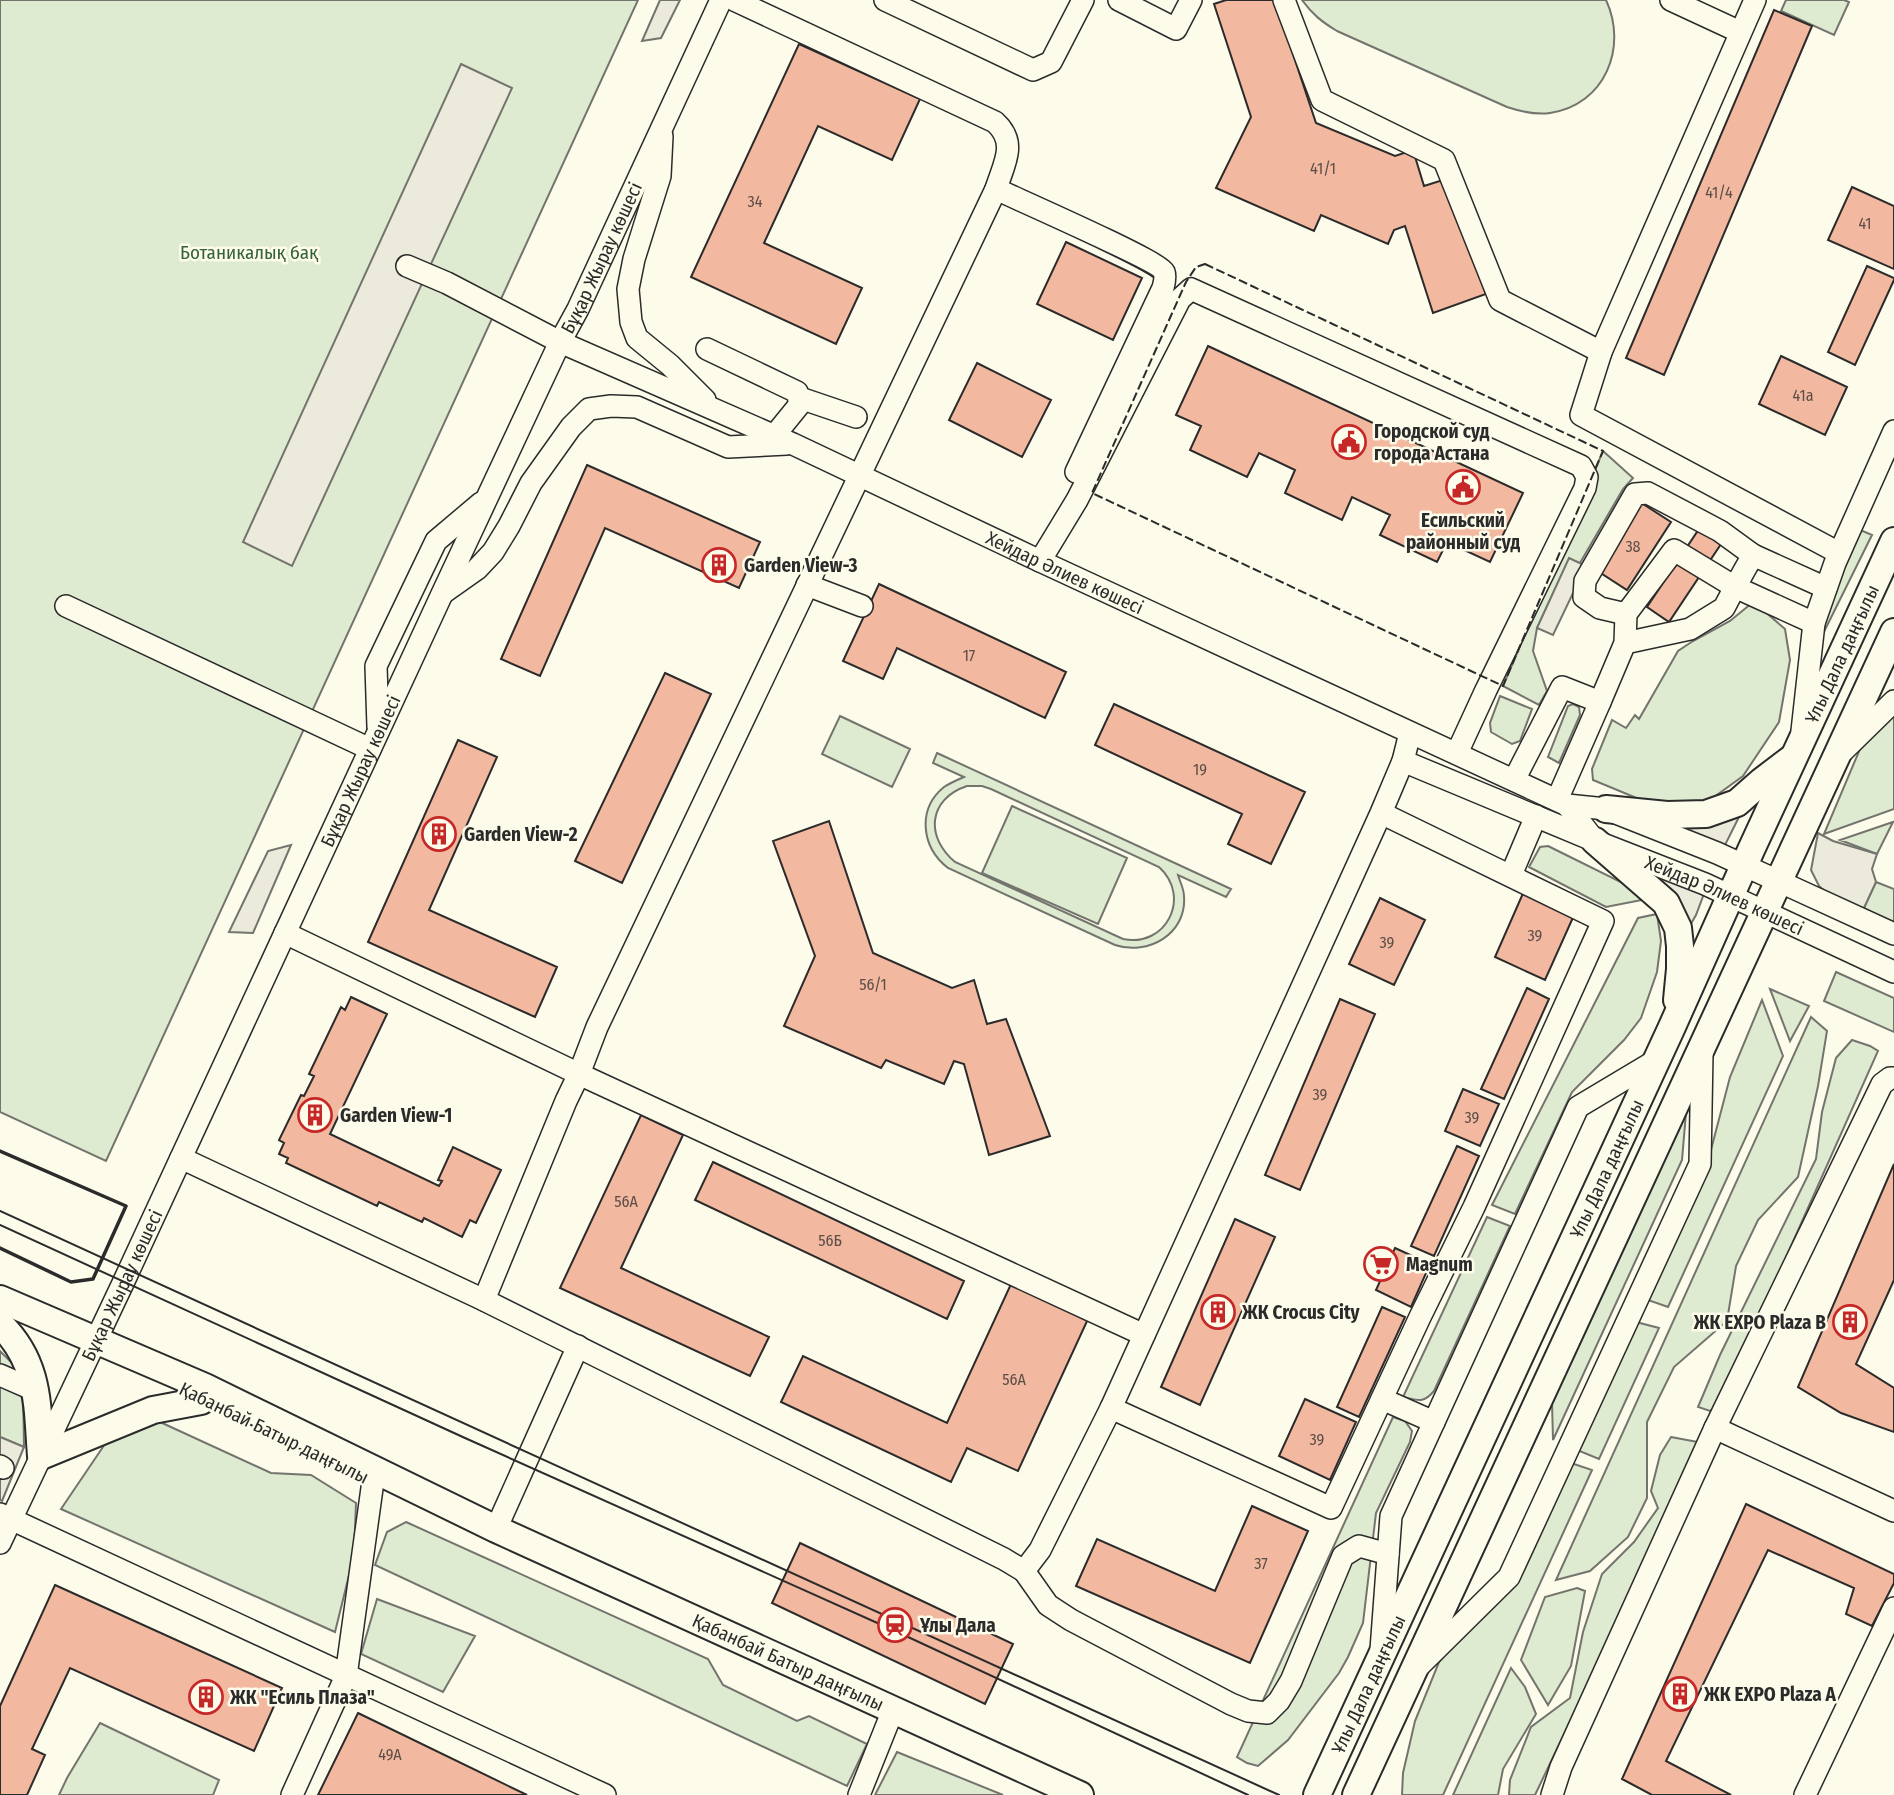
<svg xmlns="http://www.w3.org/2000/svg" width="1894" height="1795" font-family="'Fira Sans Condensed',sans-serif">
  <rect width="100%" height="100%" fill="#fdfbea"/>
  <!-- green -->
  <path fill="#deebd1" stroke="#74746e" stroke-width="2" fill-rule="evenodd" d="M 0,0 L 638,0 L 106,1161 L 0,1112 Z
    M 1302,0 L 1606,0 C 1628,47 1605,105 1550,113 C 1535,115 1522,112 1507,107 L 1337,31 C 1322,22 1312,14 1302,0 Z
    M 1786,0 L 1844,0 L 1849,2 L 1834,35 L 1781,11 Z
    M 1603,451 L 1633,478 L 1623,489 L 1580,563 L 1569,559 L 1537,628 L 1533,651 L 1547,691 L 1539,705 L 1503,686 Z
    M 1851,526 L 1872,535 L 1809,662 Z
    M 1752,603 L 1763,610 L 1785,629 L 1790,660 L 1779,722 L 1743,776 L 1703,805 L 1651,804 L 1593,780 L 1592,769 L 1612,720 L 1626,728 L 1635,715 L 1639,719 L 1678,651 L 1693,641 L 1730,621 Z
    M 1500,696 L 1532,709 L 1520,741 L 1512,744 L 1491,732 L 1490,723 Z
    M 1573,704 L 1579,707 L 1580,715 L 1559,763 L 1548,757 L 1568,706 Z
    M 1894,715 L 1894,809 L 1824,834 L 1860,749 Z
    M 840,716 L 910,749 L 892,787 L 822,754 Z
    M 937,753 L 1231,889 L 1226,897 L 1178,875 C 1180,882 1184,889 1184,896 C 1187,934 1148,956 1115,945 L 948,868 C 921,847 917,809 944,787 C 950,783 957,780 964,777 L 933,763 ZM 967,786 L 982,786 L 991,789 L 1159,867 C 1192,897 1166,948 1123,939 L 955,862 C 925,837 928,799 967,786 Z
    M 1012,806 L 1127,858 L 1098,924 L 982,873 Z
    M 1893,822 L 1877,854 L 1840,840 Z
    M 1548,846 L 1633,888 L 1647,899 L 1606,907 L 1529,867 L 1540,847 Z
    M 1876,882 L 1894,889 L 1894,924 L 1863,910 Z
    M 1657,914 L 1661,941 L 1657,972 L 1641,1018 L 1624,1040 L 1572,1092 L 1515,1214 L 1492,1205 L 1638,918 Z
    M 1836,972 L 1894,998 L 1894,1032 L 1824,1001 Z
    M 1770,989 L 1809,1006 L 1790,1041 Z
    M 1762,1000 L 1783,1056 L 1668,1307 L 1645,1299 L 1706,1169 L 1730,1077 Z
    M 1811,1017 L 1827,1031 L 1818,1086 L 1798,1177 L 1758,1220 L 1736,1266 L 1727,1321 L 1674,1367 L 1647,1422 L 1647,1498 L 1628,1537 L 1590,1571 L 1556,1580 Z
    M 1852,1040 L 1870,1046 L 1878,1051 L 1721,1403 L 1710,1411 L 1698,1407 L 1720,1355 L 1816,1159 L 1822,1112 L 1836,1058 Z
    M 1686,1113 L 1682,1160 L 1553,1440 L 1552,1402 Z
    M 1487,1217 L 1510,1226 L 1434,1391 C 1423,1404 1418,1400 1403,1397 Z
    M 1636,1322 L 1659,1328 L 1599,1459 L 1577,1450 Z
    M 0,1351 L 13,1364 L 23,1385 L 24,1447 L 0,1437 Z
    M 1393,1417 L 1405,1421 L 1412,1431 L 1410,1442 L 1376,1513 L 1363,1623 L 1348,1657 L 1339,1673 L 1288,1740 L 1258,1766 L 1247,1763 L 1237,1757 Z
    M 160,1422 L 271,1473 L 311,1475 L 356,1503 L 354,1555 L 335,1632 L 61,1509 L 107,1441 Z
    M 1671,1437 L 1703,1443 L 1535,1795 L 1509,1795 L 1510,1780 L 1531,1727 L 1570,1698 L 1583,1632 L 1602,1574 L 1634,1542 L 1658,1508 L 1651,1491 L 1660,1455 Z
    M 1568,1462 L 1592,1470 L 1443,1795 L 1402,1795 L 1403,1773 L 1415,1721 L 1439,1662 L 1468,1626 Z
    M 406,1522 L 708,1659 L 723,1685 L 797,1721 L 809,1716 L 867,1744 L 847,1786 L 375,1565 L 387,1532 Z
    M 1577,1588 L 1585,1591 L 1571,1666 L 1548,1705 L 1521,1660 L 1545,1597 Z
    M 377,1599 L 475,1636 L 443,1692 L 361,1654 Z
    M 1511,1668 L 1525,1687 L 1536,1714 L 1503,1769 L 1498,1795 L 1453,1795 Z
    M 100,1723 L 219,1780 L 213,1795 L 59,1795 L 67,1778 Z
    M 897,1752 L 1003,1795 L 875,1795 Z"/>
  <!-- parking -->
  <path fill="#eceadb" stroke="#74746e" stroke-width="2" d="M 660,0 L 680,0 L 661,38 L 642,41 Z
    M 461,64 L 512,88 L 292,566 L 243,542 Z
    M 1569,558 L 1586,566 L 1553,635 L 1537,628 Z
    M 1744,807 L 1723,849 L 1674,827 Z
    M 1818,833 L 1833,841 L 1877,854 L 1872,869 L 1876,882 L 1863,910 L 1835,900 L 1819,886 L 1811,870 Z
    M 291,845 L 253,933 L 229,932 L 268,851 Z
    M 1650,870 L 1705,891 L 1696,915 L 1684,936 Z
    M 0,1437 L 24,1447 L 2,1501 L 0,1500 Z"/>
  <!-- building -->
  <path fill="#f2b8a0" stroke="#2b2b2b" stroke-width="2" d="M 1226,0 L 1275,0 L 1316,123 L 1395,156 L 1413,150 L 1424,186 L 1443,180 L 1486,294 L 1433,313 L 1405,226 L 1394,230 L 1388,244 L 1321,215 L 1314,231 L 1216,188 L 1251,117 L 1214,4 Z
    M 1774,10 L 1812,26 L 1664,375 L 1626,358 Z
    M 799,44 L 920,99 L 892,160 L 818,126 L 764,243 L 862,288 L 836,344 L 691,277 Z
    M 1852,187 L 1894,206 L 1894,269 L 1828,240 Z
    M 1066,242 L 1142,278 L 1113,340 L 1037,304 Z
    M 1867,266 L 1894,278 L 1894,280 L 1855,365 L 1828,352 Z
    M 1208,346 L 1523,493 L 1490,562 L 1447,542 L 1437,562 L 1380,535 L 1390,515 L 1352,497 L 1342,520 L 1285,493 L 1295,470 L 1259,453 L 1247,477 L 1190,450 L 1201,426 L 1176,415 Z
    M 1781,356 L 1847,387 L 1825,435 L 1759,404 Z
    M 977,363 L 1051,400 L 1022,457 L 949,420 Z
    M 587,465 L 760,542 L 739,588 L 605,528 L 540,676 L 501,659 Z
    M 1640,502 L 1671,522 L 1627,590 L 1596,570 Z
    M 1701,526 L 1723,541 L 1669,622 L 1647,607 Z
    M 879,584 L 1066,672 L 1045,718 L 897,648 L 883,679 L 843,661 Z
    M 665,673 L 711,694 L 622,883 L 575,861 Z
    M 1114,704 L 1305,792 L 1271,864 L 1228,844 L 1242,814 L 1095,745 Z
    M 458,740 L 497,757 L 429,910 L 557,967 L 535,1017 L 368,942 Z
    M 829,821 L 873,953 L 952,988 L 974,980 L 987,1024 L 1006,1019 L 1050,1136 L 989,1155 L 964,1064 L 954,1061 L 944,1084 L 886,1060 L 881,1068 L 784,1026 L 815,956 L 773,841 Z
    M 1524,891 L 1575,913 L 1545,980 L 1495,957 Z
    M 1380,898 L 1425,920 L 1394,985 L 1349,964 Z
    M 1527,988 L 1549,999 L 1504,1099 L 1481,1089 Z
    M 351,997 L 387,1014 L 330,1134 L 439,1186 L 442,1181 L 438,1180 L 453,1147 L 501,1170 L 476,1223 L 470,1220 L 462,1237 L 424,1218 L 422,1222 L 379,1202 L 377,1206 L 286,1163 L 288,1158 L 279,1154 L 284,1143 L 279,1140 L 301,1095 L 304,1096 L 314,1076 L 309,1074 L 341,1007 L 345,1010 Z
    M 1340,999 L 1375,1014 L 1300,1190 L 1265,1175 Z
    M 1463,1089 L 1499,1104 L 1480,1146 L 1445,1131 Z
    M 641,1115 L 683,1135 L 621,1268 L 769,1337 L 750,1376 L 560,1288 Z
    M 1457,1146 L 1479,1156 L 1434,1256 L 1411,1246 Z
    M 713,1162 L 964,1281 L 947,1319 L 695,1200 Z
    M 1894,1164 L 1894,1280 L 1856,1364 L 1894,1388 L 1894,1432 L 1841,1413 L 1798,1387 Z
    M 1235,1219 L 1275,1237 L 1200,1405 L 1161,1387 Z
    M 1395,1248 L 1430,1264 L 1411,1307 L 1376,1290 Z
    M 1011,1284 L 1088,1319 L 1018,1471 L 967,1448 L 951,1482 L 781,1402 L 803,1356 L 947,1423 Z
    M 1382,1307 L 1405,1317 L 1359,1417 L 1337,1407 Z
    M 1305,1399 L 1356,1422 L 1330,1480 L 1279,1456 Z
    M 1746,1504 L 1894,1574 L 1894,1583 L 1872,1626 L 1846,1614 L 1854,1588 L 1768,1550 L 1666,1761 L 1731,1795 L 1652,1795 L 1622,1779 Z
    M 1252,1506 L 1308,1531 L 1250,1663 L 1076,1586 L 1097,1539 L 1215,1591 Z
    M 800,1543 L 1013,1644 L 985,1704 L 772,1603 Z
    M 55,1585 L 282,1688 L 254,1751 L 70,1668 L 32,1749 L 45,1755 L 27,1795 L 0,1795 L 0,1706 Z
    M 358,1713 L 527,1795 L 318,1795 Z"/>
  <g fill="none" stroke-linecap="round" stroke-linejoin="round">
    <!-- minor casing -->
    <g stroke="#2b2b2b" stroke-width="24">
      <g id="minor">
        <path d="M 885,0 L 1033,70 L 1051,62 L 1083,0"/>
        <path d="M 1119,0 L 1176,29 L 1191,0"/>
        <path d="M 1284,0 L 1322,100 L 1444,160 L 1500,300 L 1601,352"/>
        <path d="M 1671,0 L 1740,32"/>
        <path d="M 1755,0 L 1601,352 L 1581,415 L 1839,553"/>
        <path d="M 662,136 L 660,176 L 634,259 L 628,289 L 631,322 L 637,338 L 670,365 L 705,400"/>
        <path d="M 996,189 C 1017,199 1159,261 1164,272 C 1166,277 1164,284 1163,288 L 1076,472"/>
        <path id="s1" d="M 407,266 L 447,283 L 560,342 L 793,444 L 1040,561 L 1567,805 L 1606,809 L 1717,853 L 1894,934"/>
        <path d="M 707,349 L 797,392 L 800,404 L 774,436"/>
        <path d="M 800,398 L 856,417"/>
        <path d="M 1040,561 L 1077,500 L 1180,299 L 1191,289 L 1581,466 L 1587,477 L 1585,488 L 1486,690 L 1457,753"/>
        <path d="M 807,585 L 862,606"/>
        <path d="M 443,593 L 477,569 L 493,552 L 509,526 L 531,483 L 571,427 L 589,409 L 611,406 L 637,407 L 728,447 L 787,444"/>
        <path d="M 66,606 L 370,749"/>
        <path d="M 1626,614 L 1600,608 L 1584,597 L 1585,581 L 1635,494 L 1648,493 L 1720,531 L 1753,555"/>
        <path d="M 1814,623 L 1735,587 L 1753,555 L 1826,588"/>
        <path d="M 1600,702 L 1625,643 L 1690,629 L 1724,608 L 1735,587 L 1674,550 L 1626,614 L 1625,643"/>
        <path d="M 378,727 L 376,666 L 436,541 L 481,503"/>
        <path d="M 1802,731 L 1814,623 L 1835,563 L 1894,431"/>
        <path d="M 1843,751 L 1894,701"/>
        <path d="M 1403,761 L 1595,841"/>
        <path d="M 1514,780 L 1562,687 L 1600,702 L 1557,800"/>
        <path id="s2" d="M 1567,805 L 1595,841 L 1705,884 L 1894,972"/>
        <path d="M 1381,813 L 1603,921 L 1474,1207 L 1420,1317 L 1331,1508 L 1111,1408 L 1381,813 L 1403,761 L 1410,733"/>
        <path d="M 1511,875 L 1536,816"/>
        <path d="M 285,933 L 579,1074 L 597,1027 L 996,189 C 1004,163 1018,143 995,122 L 734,0"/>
        <path d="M 181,1158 L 484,1300"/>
        <path d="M 0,1375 L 32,1389"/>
        <path d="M 1382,1399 L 1434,1422"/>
        <path d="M 1111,1408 L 1040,1550 L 1024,1571 L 1004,1559 L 484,1300 L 566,1101 L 579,1074 L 1144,1335"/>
        <path d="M 1715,1428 L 1894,1511"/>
        <path d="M 0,1466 L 3,1468"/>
        <path d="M 0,1514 L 605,1795"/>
        <path d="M 496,1529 L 578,1346"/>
        <path id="s3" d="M 0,1543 L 124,1281 L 442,594 L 560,342 L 578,309 L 721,0"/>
        <path d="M 1024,1571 L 1048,1605 L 1071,1620 L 1231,1704 L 1248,1711 L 1267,1713 L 1279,1701 L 1291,1681 L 1343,1556 L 1359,1546 L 1388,1554"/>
        <path d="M 1381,1650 L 1391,1516 L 1578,1107 L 1655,1061"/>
        <path d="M 1419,1666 L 1509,1577 L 1700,1164 L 1702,1053"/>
        <path d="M 292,1795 L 346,1676 L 373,1481"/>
        <path d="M 859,1795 L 893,1710"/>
        <path d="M 1552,1795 L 1561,1767 L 1715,1428 L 1882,1084 L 1890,1078 L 1894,1078"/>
        <path d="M 1805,1795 L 1894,1608"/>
      </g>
    </g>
    <!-- major casing -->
    <g stroke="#2b2b2b" stroke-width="30">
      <g id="major">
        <path d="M 1606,809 L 1667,815 L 1706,814 L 1737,803 L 1762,781 L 1791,759"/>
        <path d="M 1595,841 L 1666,903 L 1678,928 L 1680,946 L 1680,969 L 1677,1000"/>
        <path id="s4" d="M 0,1299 L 205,1387 L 496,1529 L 1080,1795"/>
        <path d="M 0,1324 C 40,1363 37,1405 41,1456 L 153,1410 L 201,1401"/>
        <path id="s5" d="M 1317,1795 L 1671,1029 L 1751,850 L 1894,541"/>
        <path d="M 1356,1795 L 1894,632"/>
      </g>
    </g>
    <!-- minor -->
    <use href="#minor" stroke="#fdfbea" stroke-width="21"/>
    <!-- major -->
    <use href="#major" stroke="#fdfbea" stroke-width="26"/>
    <!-- tram -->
    <path stroke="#2b2b2b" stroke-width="2" d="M 0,1211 C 425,1408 854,1599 1279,1795
      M 0,1225 L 465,1438 L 893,1630 L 1248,1795"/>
    <!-- fence -->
    <path stroke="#2b2b2b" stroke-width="2" stroke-dasharray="9 3.5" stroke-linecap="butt" d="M 1205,264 L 1603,451 L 1503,686 L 1092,493 L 1186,282 L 1196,267 Z"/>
    <!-- wall -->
    <path stroke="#2b2b2b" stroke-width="3.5" d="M 0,1151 L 126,1206 L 93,1279 L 71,1282 L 0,1248"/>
  </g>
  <!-- icons -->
  <defs>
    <g id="civic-ring" transform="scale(1.75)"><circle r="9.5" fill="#fdfbea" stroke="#c62828" stroke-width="1.5"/><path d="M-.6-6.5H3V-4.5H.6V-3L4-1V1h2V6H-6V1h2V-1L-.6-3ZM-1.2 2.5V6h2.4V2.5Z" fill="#c62828"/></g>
    <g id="building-ring" transform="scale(1.75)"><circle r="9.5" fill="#fdfbea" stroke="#c62828" stroke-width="1.5"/><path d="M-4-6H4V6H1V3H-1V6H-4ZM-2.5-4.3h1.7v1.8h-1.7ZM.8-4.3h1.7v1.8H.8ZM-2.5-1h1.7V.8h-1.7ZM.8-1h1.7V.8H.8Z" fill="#c62828"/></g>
    <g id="supermarket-ring" transform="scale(1.75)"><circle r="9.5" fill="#fdfbea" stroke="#c62828" stroke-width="1.5"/><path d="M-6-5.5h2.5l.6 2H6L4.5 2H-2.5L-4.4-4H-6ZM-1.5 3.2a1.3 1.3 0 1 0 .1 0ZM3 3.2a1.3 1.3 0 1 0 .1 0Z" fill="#c62828"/></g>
    <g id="station-ring" transform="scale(1.75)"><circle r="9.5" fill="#fdfbea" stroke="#c62828" stroke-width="1.5"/><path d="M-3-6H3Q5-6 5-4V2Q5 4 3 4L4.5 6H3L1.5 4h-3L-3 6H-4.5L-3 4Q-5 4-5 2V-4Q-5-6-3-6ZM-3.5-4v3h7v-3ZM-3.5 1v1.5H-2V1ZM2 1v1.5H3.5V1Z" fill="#c62828"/></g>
  </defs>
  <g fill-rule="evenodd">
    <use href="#civic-ring" x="1349" y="442"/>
    <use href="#civic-ring" x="1463" y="487"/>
    <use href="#building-ring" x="719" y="565"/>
    <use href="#building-ring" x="439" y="834"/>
    <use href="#building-ring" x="315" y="1115"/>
    <use href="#supermarket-ring" x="1381" y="1264"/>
    <use href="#building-ring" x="1218" y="1312"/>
    <use href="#building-ring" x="1850" y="1322"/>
    <use href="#station-ring" x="895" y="1625"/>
    <use href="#building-ring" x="1680" y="1694"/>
    <use href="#building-ring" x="206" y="1697"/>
  </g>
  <g text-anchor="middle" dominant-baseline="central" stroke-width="5" stroke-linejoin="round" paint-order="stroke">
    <!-- number labels -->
    <g font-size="16" fill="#5d4e48">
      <text x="1323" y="168">41/1</text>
      <text x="1719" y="192">41/4</text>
      <text x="755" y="201">34</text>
      <text x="1865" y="223">41</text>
      <text x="1803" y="395">41а</text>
      <text x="1633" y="546">38</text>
      <text x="969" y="655">17</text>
      <text x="1200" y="769">19</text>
      <text x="1535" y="935">39</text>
      <text x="1387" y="942">39</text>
      <text x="873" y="984">56/1</text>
      <text x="1320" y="1094">39</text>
      <text x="1472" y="1117">39</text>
      <text x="626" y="1201">56А</text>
      <text x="830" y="1240">56Б</text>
      <text x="1014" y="1379">56А</text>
      <text x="1317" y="1439">39</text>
      <text x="1261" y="1563">37</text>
      <text x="390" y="1754">49А</text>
    </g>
    <!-- park labels -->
    <g font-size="19" fill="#34623c" stroke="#fdfbea">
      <text x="249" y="252">Ботаникалық бақ</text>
    </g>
    <!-- street labels -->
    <g font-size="19" fill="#2b2b2b" stroke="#fdfbea">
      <text stroke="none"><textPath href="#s3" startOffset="1419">Бұқар Жырау көшесі</textPath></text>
      <text stroke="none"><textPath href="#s1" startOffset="726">Хейдар Әлиев көшесі</textPath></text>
      <text stroke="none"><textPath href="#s5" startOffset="1256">Ұлы Дала даңғылы</textPath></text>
      <text stroke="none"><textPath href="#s3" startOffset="852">Бұқар Жырау көшесі</textPath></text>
      <text stroke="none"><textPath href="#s2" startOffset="186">Хейдар Әлиев көшесі</textPath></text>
      <text stroke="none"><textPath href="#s5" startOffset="690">Ұлы Дала даңғылы</textPath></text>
      <text stroke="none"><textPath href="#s3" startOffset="285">Бұқар Жырау көшесі</textPath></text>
      <text transform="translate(274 1433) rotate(26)">Қабанбай Батыр даңғылы</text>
      <text stroke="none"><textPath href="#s4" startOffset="868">Қабанбай Батыр даңғылы</textPath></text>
      <text stroke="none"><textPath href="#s5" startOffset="122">Ұлы Дала даңғылы</textPath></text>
    </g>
    <!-- poi labels -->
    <g font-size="19" font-weight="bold" fill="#2b2b2b" stroke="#fdfbea" text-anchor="start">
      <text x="1374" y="431">Городской суд<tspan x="1374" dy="22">города Астана</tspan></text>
      <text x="1463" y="520" text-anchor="middle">Есильский<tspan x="1463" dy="22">районный суд</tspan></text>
      <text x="744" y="565">Garden View-3</text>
      <text x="464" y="834">Garden View-2</text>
      <text x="340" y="1115">Garden View-1</text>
      <text x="1406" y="1264">Magnum</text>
      <text x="1242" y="1312">ЖК Crocus City</text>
      <text x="1826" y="1322" text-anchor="end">ЖК EXPO Plaza B</text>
      <text x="920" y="1625">Ұлы Дала</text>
      <text x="1704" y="1694">ЖК EXPO Plaza A</text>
      <text x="230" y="1697">ЖК "Есиль Плаза"</text>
    </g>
  </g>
</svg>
